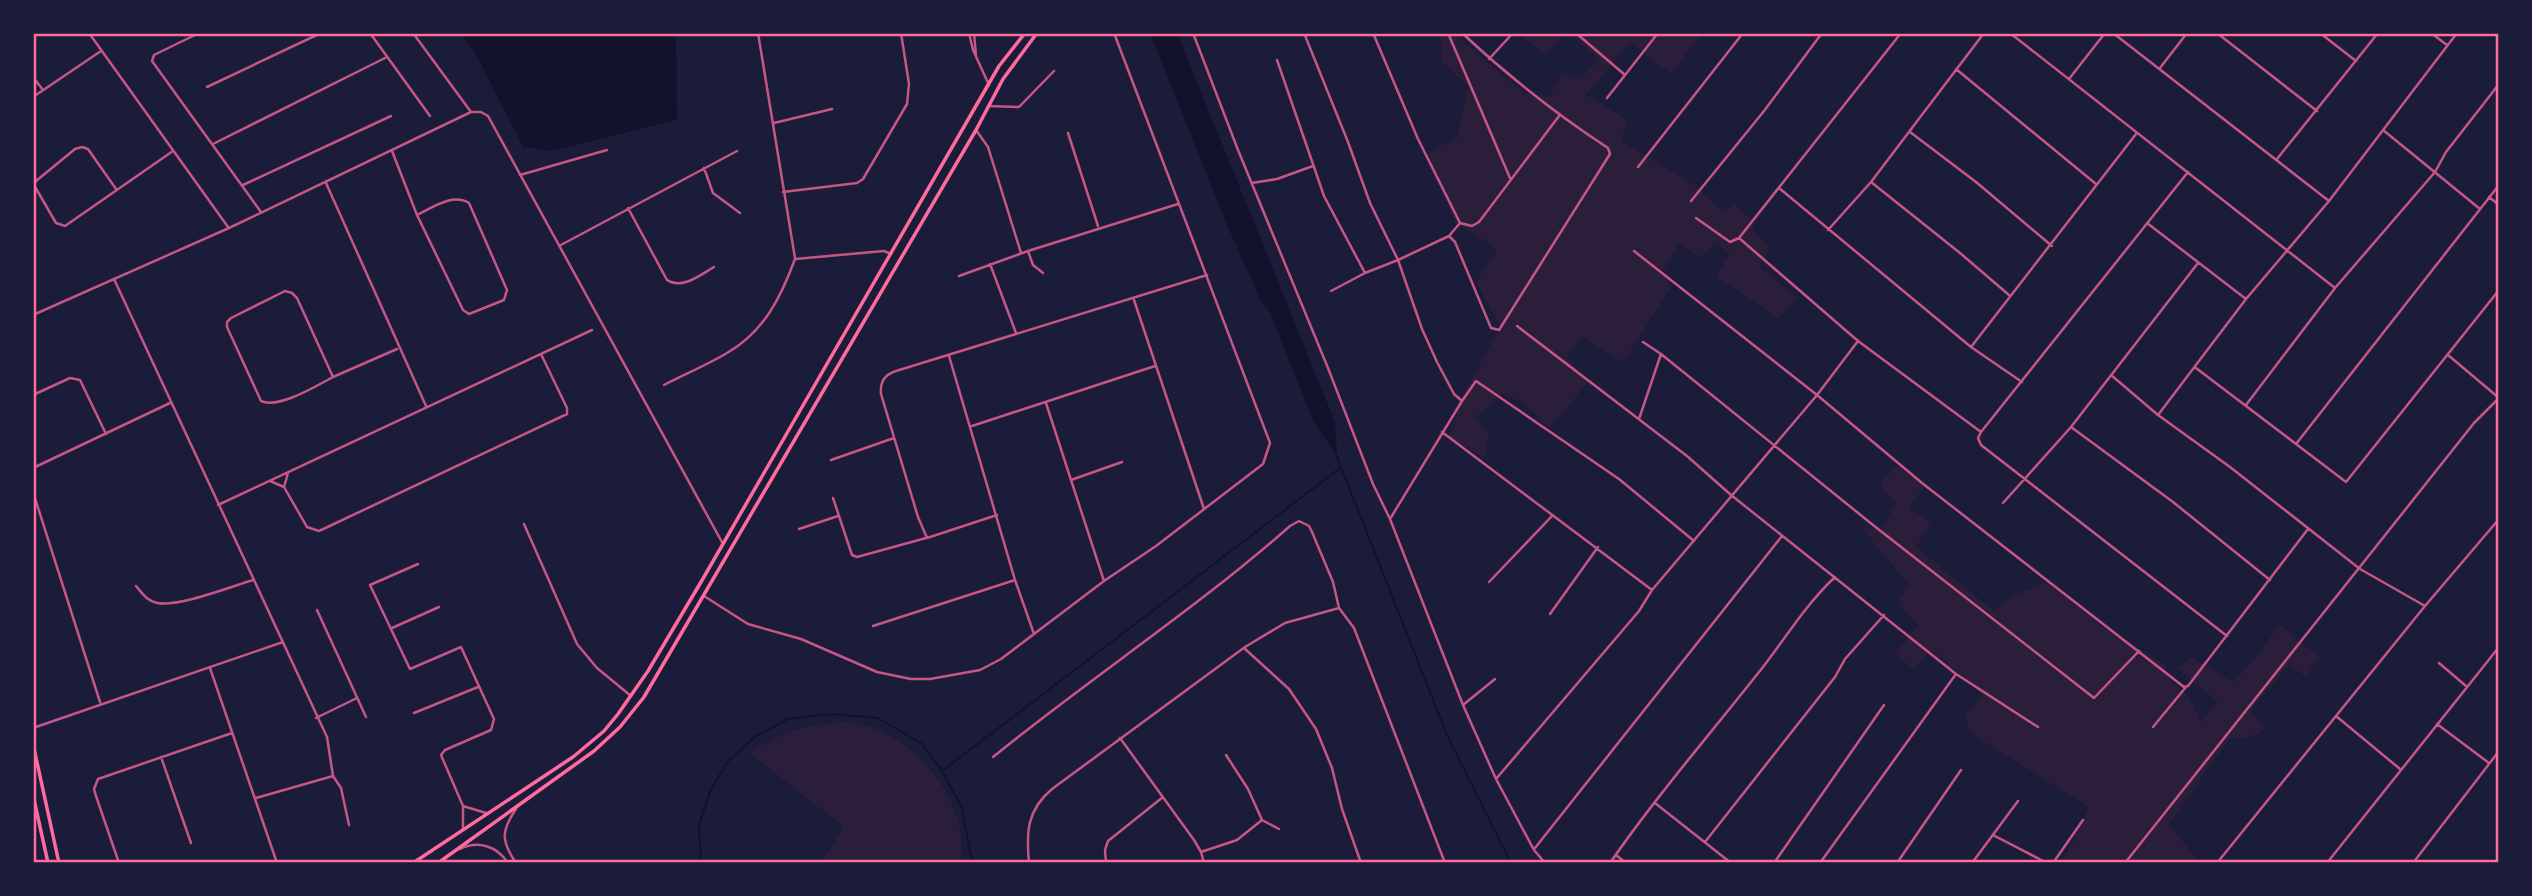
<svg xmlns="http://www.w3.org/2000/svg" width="2532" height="896" font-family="Montserrat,sans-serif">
  <rect width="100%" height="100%" fill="#1b1b3a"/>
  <!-- green -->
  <path fill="#2a1e3b" d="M 1441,33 L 1456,36 L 1524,93 L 1549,96 L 1562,74 L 1580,79 L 1599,59 L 1569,33 L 1702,33 L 1671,74 L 1630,42 L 1586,95 L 1628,120 L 1621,141 L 1693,184 L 1723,212 L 1735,203 L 1749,217 L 1755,232 L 1771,247 L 1759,266 L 1797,298 L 1779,319 L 1716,276 L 1730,253 L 1715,243 L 1701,258 L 1679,244 L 1663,271 L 1670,289 L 1623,362 L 1582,337 L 1567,357 L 1588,382 L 1550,428 L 1521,402 L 1502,394 L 1475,418 L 1489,433 L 1484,458 L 1449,437 L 1462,397 L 1500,327 L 1476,282 L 1497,250 L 1477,235 L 1455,223 L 1428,153 L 1458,137 L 1468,86 L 1442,62 Z
    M 1514,33 L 1564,33 L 1547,54 Z
    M 1897,466 L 1925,486 L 1909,507 L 1931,523 L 1916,547 L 1994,611 L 2011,597 L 2047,582 L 2099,624 L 2165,664 L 2168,678 L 2189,697 L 2201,722 L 2218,702 L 2177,668 L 2191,657 L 2233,682 L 2260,653 L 2279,624 L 2319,657 L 2306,677 L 2289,665 L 2250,711 L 2266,729 L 2249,738 L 2229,739 L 2169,825 L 2201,863 L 2063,863 L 2089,807 L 1972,734 L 1964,717 L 1983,695 L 1932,650 L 1913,669 L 1895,654 L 1918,625 L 1898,603 L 1909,585 L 1861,527 L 1881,530 L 1897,502 L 1882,489 L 1881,482 Z
    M 847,722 C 856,724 865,725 873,728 C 923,745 971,809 960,863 L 821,863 L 844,827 L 748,752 L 788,732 L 808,726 Z"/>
  <!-- water -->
  <path fill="#12122b" d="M 461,33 L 676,33 L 677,120 L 552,151 L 523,147 L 476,54 Z
    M 1150,33 L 1177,33 L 1335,422 L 1337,456 L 1313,421 L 1270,312 L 1260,299 L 1228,227 Z"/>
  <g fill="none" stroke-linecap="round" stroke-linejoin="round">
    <!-- stream -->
    <path stroke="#12122b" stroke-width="2" d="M 1335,452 L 1447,735 L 1511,863
      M 942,771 L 1340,468
      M 701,863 L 699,825 L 711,789 L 729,760 L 756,736 L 788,719 L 832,714 L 878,718 L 922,744 L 942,771 L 962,808 L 972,863"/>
    <!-- minor -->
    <path stroke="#c65784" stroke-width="2.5" d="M 89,33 L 228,227
      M 199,33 L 154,55 L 152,61 L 261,212
      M 370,33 L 430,116
      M 413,33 L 471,112
      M 758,33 L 795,258
      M 969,33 L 973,50 L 989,85
      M 974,33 L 976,55
      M 1193,33 L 1238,150 L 1328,368 L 1373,484 L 1390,519 L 1463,705 L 1496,779 L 1534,850 L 1545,863
      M 1304,33 L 1348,142 L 1370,203 L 1398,260 L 1422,329 L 1437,362 L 1454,394 L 1462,401
      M 1373,33 L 1418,139 L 1460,223
      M 1448,33 L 1510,178
      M 1576,33 L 1625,75
      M 2010,33 L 2335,288
      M 2113,33 L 2329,201
      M 2217,33 L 2317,111
      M 2320,33 L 2356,61
      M 2431,33 L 2447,45
      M 1489,59 L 1513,33
      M 1277,60 L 1324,196 L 1365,273
      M 2160,68 L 2187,33
      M 1956,69 L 2096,184
      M 33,77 L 43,90
      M 2069,79 L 2105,33
      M 207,87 L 321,33
      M 33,97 L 101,51
      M 1607,98 L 1658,33
      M 988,106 L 1019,107 L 1054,71
      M 774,123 L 832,109
      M 976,130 L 988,147 L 1021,253
      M 2383,130 L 2480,209
      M 1910,132 L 1976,182 L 2052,246
      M 1068,133 L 1098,226
      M 213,144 L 387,57
      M 392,151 L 417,215 L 463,310 L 469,314 L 504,300 L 507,290 L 469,203 C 453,193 433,207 417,215
      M 2277,159 L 2378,33
      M 1638,167 L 1743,33
      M 704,168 L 713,193 L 740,213
      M 520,175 L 607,150
      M 1871,182 L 1960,253 L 2009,295
      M 326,183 L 426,406
      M 1252,183 L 1277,179 L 1313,166
      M 243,185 L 391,116
      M 1779,188 L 1971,347 L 2022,382
      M 116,189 L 88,149 L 82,147 L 75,149 L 36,181 L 34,185 L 56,223 L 65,226 L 173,151
      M 783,192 L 857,183 L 863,179 L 907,104 L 909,84 L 901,33
      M 2489,197 L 2499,205
      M 1691,201 L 1764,111 L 1822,33
      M 628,208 L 667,280 C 682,290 700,275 714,267
      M 1696,218 L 1730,242 L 1739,238 L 1901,33
      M 2147,223 L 2246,299
      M 1828,230 L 1871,182 L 1984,33
      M 1449,236 L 1455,242 L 1491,328 L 1499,330 L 1610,154 L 1608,148 C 1556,114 1508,76 1462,33
      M 1739,238 L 1858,341 L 1981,432
      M 559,246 L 737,151
      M 1028,251 L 1033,265 L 1043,273
      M 1634,251 L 1817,395 L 1922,483 L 2184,687 L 2188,686 L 2308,529
      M 990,264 L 1016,333
      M 959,276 L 1028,251 L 1178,204
      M 114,279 L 327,737 L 333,776 L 341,788 L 349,825
      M 285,291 L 292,293 L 297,298 L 333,377 C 316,386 279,409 261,401 L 227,327 L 227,322 L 231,318 Z
      M 1331,291 L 1365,273 L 1398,260 L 1449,236 L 1460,223 L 1472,226 L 1479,222 L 1559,116
      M 1134,300 L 1204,509
      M 33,315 L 229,228 L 471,112 L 481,112 L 488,116 L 723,544
      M 1517,326 L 1687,456 L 1731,495 L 1956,674 L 2038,727
      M 1971,347 L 2136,134
      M 1661,354 L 1873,525 L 2094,698 L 2139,651
      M 2448,355 L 2499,398
      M 949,356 L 1015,580 L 1034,634
      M 2196,368 L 2346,482 L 2499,290
      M 2111,375 L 2158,415 L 2230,467 L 2360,569 L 2425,606
      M 333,377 L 397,349
      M 664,385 C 685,374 707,365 727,353 C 764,332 781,297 795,259 L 884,251 L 891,254
      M 33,395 L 70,378 L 80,380 L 106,434
      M 1046,403 L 1071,480
      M 2246,405 L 2335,288 L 2435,172 L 2446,152 L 2499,84
      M 2158,415 L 2246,299 L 2329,201 L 2457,33
      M 1639,419 L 1661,354 L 1643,342
      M 972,426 L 1155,366
      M 2071,427 L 2173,502 L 2270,580
      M 1442,432 L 1652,590
      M 1981,432 L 2188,172
      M 1981,432 L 1978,438 L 1981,445 L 2227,636
      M 2296,444 L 2499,185
      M 831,460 L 894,438
      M 33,468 L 170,403
      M 270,481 L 284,487 L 307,527 L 319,531 L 567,414 L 567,408 L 541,354
      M 284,487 L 288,473
      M 33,492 L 100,702
      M 833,498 L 852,555 L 857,557 L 926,538
      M 2003,503 L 2071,427 L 2198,263
      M 218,505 L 592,330
      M 997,515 L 927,538 L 918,517 L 881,394 C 880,382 884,375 896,371 L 1207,275
      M 1390,519 L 1462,401 L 1476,381 L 1619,479 L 1694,541
      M 524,524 L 577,644 L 597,668 L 631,696
      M 799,529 L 838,516
      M 418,564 L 370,585 L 410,669 L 461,647 L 494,719 L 491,730 L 445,750 L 441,755 L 463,806 L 463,828
      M 1104,581 L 1071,480 L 1122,462
      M 1489,582 L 1552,516
      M 136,586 C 143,594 147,601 157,603 C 179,607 230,587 253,580
      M 704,596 L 748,624 L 801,639 L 877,672 L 911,679 L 930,679 L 980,670 L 1001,659 L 1104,581 L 1156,546 L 1263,464 L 1270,443 L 1114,33
      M 317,610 L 366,717
      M 1550,614 L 1598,547
      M 873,626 L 1015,580
      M 392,628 L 439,607
      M 1244,648 L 1289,689 L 1316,729 L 1332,768 L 1342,809 L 1361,863
      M 2439,663 L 2466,686
      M 210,668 L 277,863
      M 1463,705 L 1495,679
      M 414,713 L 478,687
      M 2336,716 L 2400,769
      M 316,718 L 357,698
      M 2437,724 L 2489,763
      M 2153,727 L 2186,687
      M 33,728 L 283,642
      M 1120,738 L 1194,840 L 1201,852 L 1204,863
      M 1226,755 L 1248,789 L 1262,820 L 1279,829
      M 161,757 L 191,843
      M 993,757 C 1090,678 1196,609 1290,526 L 1299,521 L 1309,526 L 1312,532 L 1333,582 L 1339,608 L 1354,628 L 1445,863
      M 1496,779 L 1639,611 L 1652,590 L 1817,395 L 1858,341
      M 256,798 L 333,776
      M 1655,803 L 1731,863
      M 463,806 L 486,813
      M 1993,835 L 2047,863
      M 1705,842 L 1835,677 L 1845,659 L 1884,615
      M 1535,848 L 1782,536
      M 1201,852 L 1237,840 L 1262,820
      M 1616,855 L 1626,863
      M 119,863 L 96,796 L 94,789 L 98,779 L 232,733
      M 1029,863 C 1026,832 1027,810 1052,789 L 1245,647 L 1285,623 L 1339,608
      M 1106,863 L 1105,850 L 1108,841 L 1163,797
      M 1610,863 C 1655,798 1706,739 1755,677 C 1782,644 1804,606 1835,577
      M 1774,863 L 1884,705
      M 1820,863 L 1956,674
      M 1897,863 L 1961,770
      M 1972,863 L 2018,801
      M 2053,863 L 2083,820
      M 2125,863 L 2474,423 L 2499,398
      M 2217,863 L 2425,606 L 2499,519
      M 2327,863 L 2499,647
      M 2413,863 L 2499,751
      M 2495,863 L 2499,858"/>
    <!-- tertiary -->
    <path stroke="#c65784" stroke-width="2.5" d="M 516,809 C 501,831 501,841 516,863
      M 460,849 C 478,840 497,846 508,863"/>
    <!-- secondary -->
    <path stroke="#ff6b9d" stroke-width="3.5" d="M 33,744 L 59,863
      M 33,795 L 48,863
      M 413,863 L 573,757 L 604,731 L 618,714 L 648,671 L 701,582 L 999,66 L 1025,33
      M 438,863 L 594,751 L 620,727 L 644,697 L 976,130 L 1003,79 L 1037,33"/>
  </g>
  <!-- border -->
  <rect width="2532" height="896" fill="none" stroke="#1b1b3a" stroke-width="70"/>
  <rect x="35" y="35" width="2462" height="826" fill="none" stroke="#ff6b9d" stroke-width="2.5"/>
</svg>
